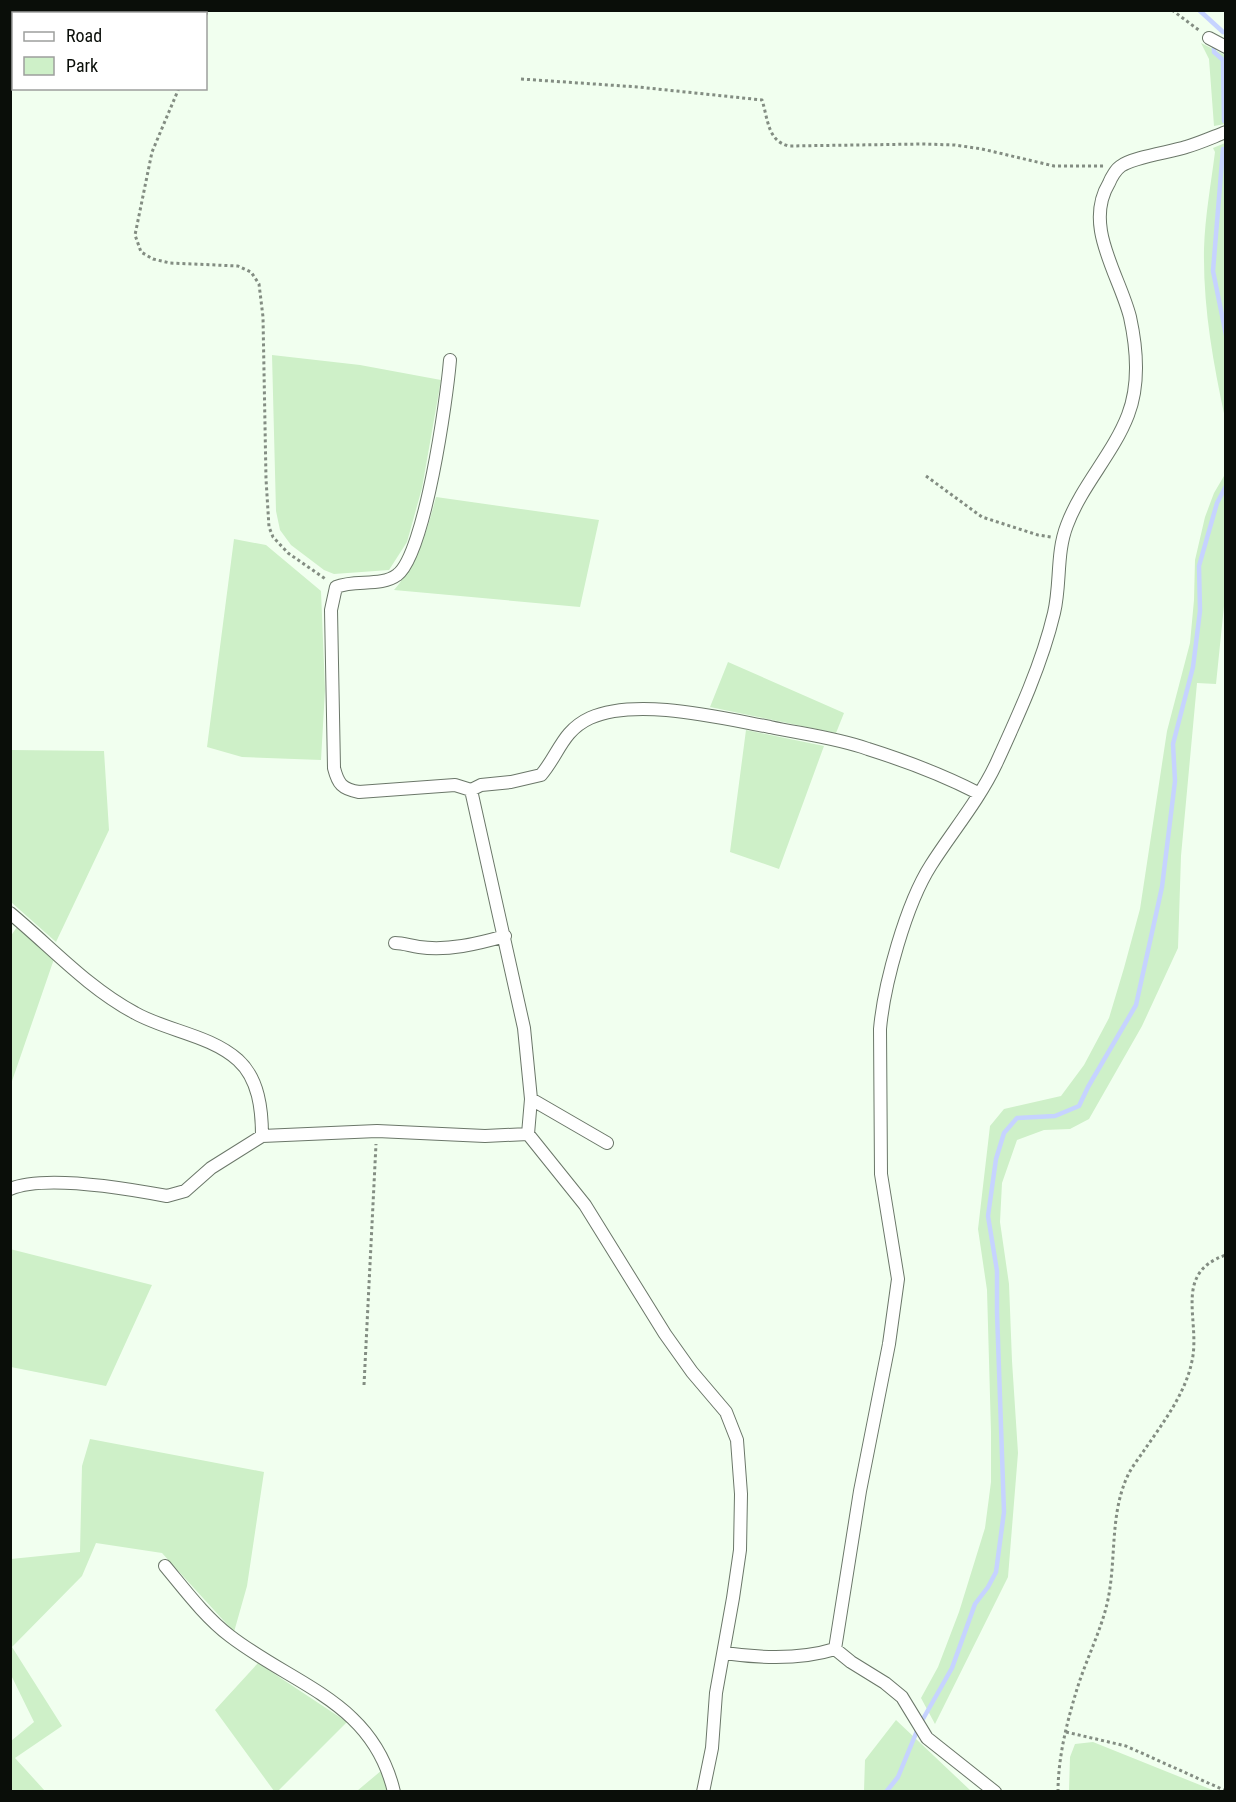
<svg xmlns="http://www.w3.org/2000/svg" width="1236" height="1802" font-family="'Roboto Condensed',sans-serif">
  <rect width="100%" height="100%" fill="#f1ffef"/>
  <!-- green -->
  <path fill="#cef0c8" d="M 1201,43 L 1225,55 L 1225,124 L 1214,126 L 1209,59 Z
    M 1225,143 L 1225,418 C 1213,362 1203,307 1204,249 C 1205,216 1211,184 1215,152 L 1213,148 Z
    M 272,355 L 360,365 L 441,380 L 422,488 L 407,542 L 389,570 L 334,574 L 324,570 L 291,545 L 280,530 L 276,511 Z
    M 1225,467 L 1225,596 L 1216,684 L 1197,683 L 1181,856 L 1178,948 L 1142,1026 L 1089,1119 L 1070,1129 L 1044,1130 L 1017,1140 L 1002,1183 L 1000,1222 L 1009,1284 L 1012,1361 L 1018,1453 L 1008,1577 L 935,1724 L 921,1698 L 938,1667 L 959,1612 L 985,1528 L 991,1482 L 991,1432 L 987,1290 L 978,1229 L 990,1126 L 1004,1109 L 1061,1096 L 1084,1065 L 1109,1018 L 1124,968 L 1140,909 L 1167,731 L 1190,643 L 1194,600 L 1195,560 L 1205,517 L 1214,493 L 1224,476 Z
    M 436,497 L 599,520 L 580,607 L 394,590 C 418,563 427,531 436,497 Z
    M 234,539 L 266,545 L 321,591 L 325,690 L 321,760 L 242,757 L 207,747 Z
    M 728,662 L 844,713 L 836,733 L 710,707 Z
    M 746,730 L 824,746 L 779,869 L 730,852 Z
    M 11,750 L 104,751 L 109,830 L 56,942 L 11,902 Z
    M 17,927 L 54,959 L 11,1084 L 10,937 Z
    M 10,1249 L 152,1285 L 106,1386 L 11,1367 Z
    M 90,1439 L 264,1472 L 247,1586 L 234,1632 L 162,1553 L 96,1543 L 82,1576 L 12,1647 L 62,1726 L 15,1758 L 45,1791 L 11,1791 L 11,1741 L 34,1722 L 11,1675 L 11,1559 L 80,1552 L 82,1466 Z
    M 258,1663 L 347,1722 L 278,1791 L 274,1791 L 215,1710 Z
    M 896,1720 L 971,1791 L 864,1791 L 865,1760 Z
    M 1093,1742 L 1215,1791 L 1069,1791 L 1070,1757 L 1075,1744 Z
    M 382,1770 L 387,1791 L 357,1791 Z"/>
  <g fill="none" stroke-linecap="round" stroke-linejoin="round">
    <!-- stream -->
    <path stroke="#c6d3ff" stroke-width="4.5" d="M 1199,10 L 1223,32
      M 1214,47 L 1214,52 L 1223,60 L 1224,121
      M 1223,149 L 1213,271 L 1226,335
      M 886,1792 L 898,1777 L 919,1726 L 952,1668 L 975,1604 L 988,1587 L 996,1572 L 1004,1512 L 997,1312 L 997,1271 L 988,1216 L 996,1159 L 1004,1133 L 1017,1118 L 1055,1116 L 1079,1106 L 1088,1087 L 1136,1005 L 1162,887 L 1175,781 L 1173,744 L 1193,667 L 1200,611 L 1199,566 L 1217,503 L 1226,486"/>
    <!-- minor casing -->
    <g stroke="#6b7769" stroke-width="14">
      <path id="minor" d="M 1209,38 L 1226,47
        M 450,360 C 447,397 425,555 397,575 C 381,587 355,579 336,587 L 331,610 L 334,768 C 338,784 342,789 359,792 L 455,785 L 471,790 L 481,785 L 511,782 L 541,775 C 559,754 562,731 590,718 C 637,697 721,718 770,727 C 803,734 837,738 868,749 C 906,761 943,775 978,793
        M 471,790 L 524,1028 L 531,1099 L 528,1134 L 585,1205 L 665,1334 L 692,1372 L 726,1412 L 737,1440 L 741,1494 L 740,1550 L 733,1598 L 716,1693 L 712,1748 L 703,1792
        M 10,913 C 51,947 88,988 135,1013 C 167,1031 210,1035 238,1060 C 259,1079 262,1110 262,1136
        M 395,943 C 403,943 411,946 419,947 C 448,951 477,944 505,936
        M 531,1099 L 607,1143
        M 10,1189 C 45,1174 130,1189 167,1196 L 185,1191 L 211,1168 L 262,1136 L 377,1131 L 485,1136 L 528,1134
        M 165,1566 C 185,1590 205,1617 230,1636 C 295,1686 373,1702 394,1792
        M 835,1649 L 860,1491 L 889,1344 L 898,1279 L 881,1174 L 880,1029 C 884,984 906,904 931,865 C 952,832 979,800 996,764 C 1018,716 1042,664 1054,613 C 1061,584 1056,553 1067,525 C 1082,485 1113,454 1128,415 C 1140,384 1137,349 1130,317 C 1119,274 1083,226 1109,183 C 1111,178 1116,169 1121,166 C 1133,157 1171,152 1186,147 C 1200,143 1213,137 1226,132
        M 724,1653 C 759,1658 800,1660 835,1649 L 851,1662 L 885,1683 L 902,1697 L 927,1738 L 995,1792"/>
    </g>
    <!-- path -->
    <path stroke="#838d82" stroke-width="3" stroke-dasharray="3 3" stroke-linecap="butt" d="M 1172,10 L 1200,31
      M 206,15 L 207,10
      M 521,79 L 638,87 L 762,100 C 768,118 767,141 789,146 L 923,144 L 955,145 L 982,149 L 1054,166 L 1104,166
      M 179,88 L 152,152 L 135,235 L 141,252 L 153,259 L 170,263 L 238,266 L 251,272 L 259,284 L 263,317 L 266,479 L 269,527 L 273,537 L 288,553 L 327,580
      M 926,476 L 982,517 L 1038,535 L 1051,537
      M 364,1385 L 376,1144
      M 1066,1732 L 1126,1746 L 1226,1791
      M 1058,1792 C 1058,1757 1067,1722 1077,1689 C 1086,1660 1100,1633 1107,1604 C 1117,1561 1109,1515 1128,1475 C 1132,1467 1138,1459 1143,1452 C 1162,1424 1185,1395 1192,1361 C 1201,1320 1172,1273 1226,1255"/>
    <!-- minor -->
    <use href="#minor" stroke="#fff" stroke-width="12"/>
  </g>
  <!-- border -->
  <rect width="1236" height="1802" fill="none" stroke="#0a0e09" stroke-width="24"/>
  <!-- legend -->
  <rect x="12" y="12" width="195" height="78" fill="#ffffff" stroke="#9d9f9d" stroke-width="1.5"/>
  <rect x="24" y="32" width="30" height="9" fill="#ffffff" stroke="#9d9f9d" stroke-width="1.5"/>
  <text x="66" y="42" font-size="18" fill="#0a0e09">Road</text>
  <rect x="24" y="57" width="30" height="18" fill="#cef0c8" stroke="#9d9f9d" stroke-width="1.5"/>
  <text x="66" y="72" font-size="18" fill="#0a0e09">Park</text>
</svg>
